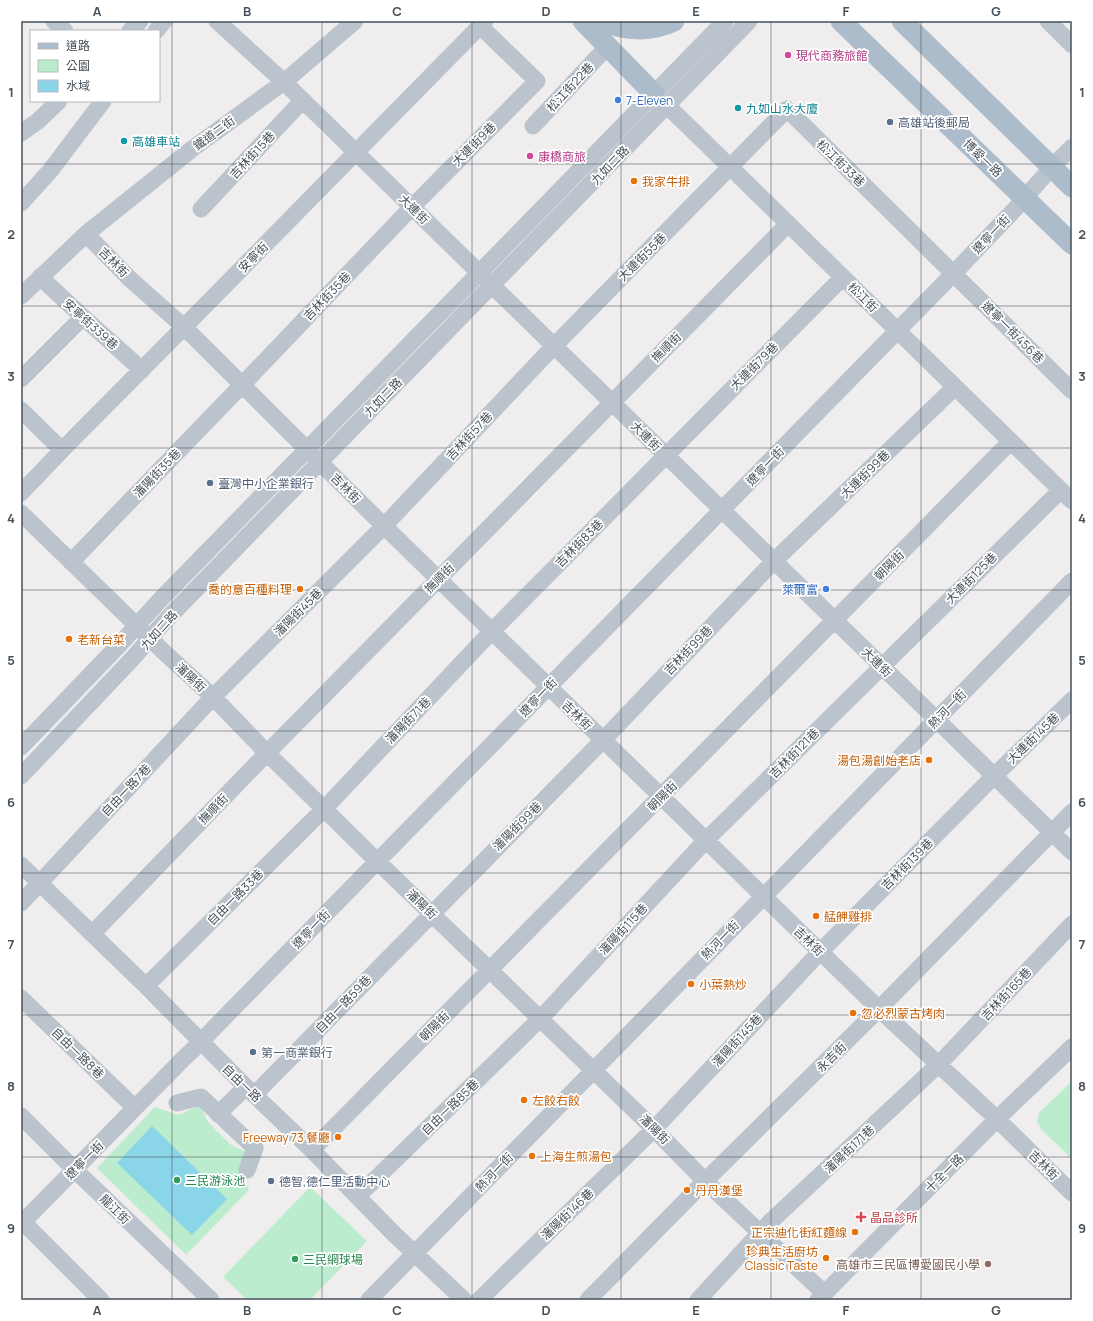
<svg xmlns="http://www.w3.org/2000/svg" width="1093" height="1321" font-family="Manrope,'Noto Sans TC',sans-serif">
  <rect width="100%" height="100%" fill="#efeded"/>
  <!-- green -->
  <path fill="#bcecce" d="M 1072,1081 L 1072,1159 L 1042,1130 L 1037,1122 L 1039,1113 Z
    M 200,1105 L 208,1122 L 231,1145 L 247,1152 L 240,1170 L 249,1190 L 186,1255 L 97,1168 L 155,1107 L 178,1115 Z
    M 310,1187 L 367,1241 L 310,1300 L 247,1300 L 223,1277 Z"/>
  <!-- water -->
  <path fill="#8ad5e8" d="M 152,1126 L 227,1199 L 192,1235 L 117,1163 Z"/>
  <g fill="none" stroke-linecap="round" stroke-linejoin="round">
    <!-- minor -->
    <path stroke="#bbc4cc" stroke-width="17" d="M 54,21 L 65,31
      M 217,21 L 284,82 L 1072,852
      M 1048,21 L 1072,45
      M 130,31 L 140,21
      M 156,31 L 164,21
      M 660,99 L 686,124 L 1072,501
      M 533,126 L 607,47
      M 21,133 L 38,121 L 59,101
      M 21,203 L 50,171 L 103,101
      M 201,209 L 302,101
      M 86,234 L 130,279 L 184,327 L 384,526 L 879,1009 L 997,1119 L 1072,1193
      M 40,277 L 83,317 L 142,370
      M 21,296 L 86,234 L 192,149 L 284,82 L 355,21
      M 21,379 L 83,317
      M 21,410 L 62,450
      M 21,493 L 62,450 L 184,327 L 485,21
      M 21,513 L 166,654 L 213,697 L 267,753 L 377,861 L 654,1129 L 705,1181 L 824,1293
      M 71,562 L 242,385 L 412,207 L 537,81 L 480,26
      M 21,747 L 120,644 L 160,600 L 725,21
      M 21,776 L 133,658 L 165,621 L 749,21
      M 21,865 L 146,986 L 246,1087 L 312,1150 L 393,1233 L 464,1300
      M 21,903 L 213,697 L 384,526 L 554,346 L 787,109 L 1072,391
      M 92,934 L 267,753 L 788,224
      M 146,986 L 324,809 L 492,631 L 843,277
      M 21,998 L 135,1108
      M 254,1095 L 603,740 L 774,561 L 955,387
      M 177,1103 L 201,1097 L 255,1148 L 247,1170
      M 218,1114 L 246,1087
      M 21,1116 L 75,1170 L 211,1300
      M 312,1150 L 1011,441
      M 358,1196 L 541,1018 L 706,840 L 1061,490
      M 21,1220 L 101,1300
      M 21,1224 L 183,1059 L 201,1042 L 213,1029 L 954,273 L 1015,209 L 1052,167 L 1072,147
      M 369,1300 L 1072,581
      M 479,1300 L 654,1129 L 820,952 L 994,776 L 1072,700
      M 588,1300 L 705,1181 L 879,1009 L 1072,812
      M 698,1300 L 770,1222 L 939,1064 L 1072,924
      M 818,1300 L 997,1119 L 1072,1047"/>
    <!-- major -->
    <path stroke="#adbccb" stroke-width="21" d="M 583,21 L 654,94
      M 603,21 C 626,31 651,32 674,21
      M 841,21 L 1072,244
      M 902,21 L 1072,187"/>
  </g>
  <!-- grid -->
  <path fill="none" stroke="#465059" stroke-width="1" stroke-opacity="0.55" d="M 172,21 L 172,1300M 322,21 L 322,1300M 472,21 L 472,1300M 621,21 L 621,1300M 771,21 L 771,1300M 921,21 L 921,1300M 21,164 L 1072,164M 21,306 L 1072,306M 21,448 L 1072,448M 21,590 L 1072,590M 21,731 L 1072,731M 21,873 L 1072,873M 21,1015 L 1072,1015M 21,1157 L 1072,1157"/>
  <!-- markers -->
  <g fill="#d1479c" stroke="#fff" stroke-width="1.5">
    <circle cx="788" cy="55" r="4"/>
    <circle cx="530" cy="156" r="4"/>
  </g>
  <g fill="#3f7fe0" stroke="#fff" stroke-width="1.5">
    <circle cx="618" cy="100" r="4"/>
    <circle cx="826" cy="589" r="4"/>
  </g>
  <g fill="#0f9aa8" stroke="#fff" stroke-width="1.5">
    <circle cx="738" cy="108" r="4"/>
    <circle cx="124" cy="141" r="4"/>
  </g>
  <g fill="#5c6f8a" stroke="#fff" stroke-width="1.5">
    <circle cx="890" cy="122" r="4"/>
    <circle cx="210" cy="483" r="4"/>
    <circle cx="253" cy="1052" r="4"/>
    <circle cx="271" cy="1181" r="4"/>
  </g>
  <g fill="#e8710a" stroke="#fff" stroke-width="1.5">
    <circle cx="634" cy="181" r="4"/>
    <circle cx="300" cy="589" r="4"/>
    <circle cx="69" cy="639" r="4"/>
    <circle cx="929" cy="760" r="4"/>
    <circle cx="816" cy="916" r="4"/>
    <circle cx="691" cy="984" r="4"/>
    <circle cx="853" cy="1013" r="4"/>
    <circle cx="524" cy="1100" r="4"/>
    <circle cx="338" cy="1137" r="4"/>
    <circle cx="532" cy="1156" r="4"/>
    <circle cx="687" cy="1190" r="4"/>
    <circle cx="855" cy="1232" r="4"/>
    <circle cx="826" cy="1258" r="4"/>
  </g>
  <g fill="#2e9e5b" stroke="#fff" stroke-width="1.5">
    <circle cx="177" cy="1180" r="4"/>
    <circle cx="295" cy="1259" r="4"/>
  </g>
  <path fill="#e0444e" stroke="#fff" stroke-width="1.5" d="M859 1211h4v4h4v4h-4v4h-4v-4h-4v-4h4z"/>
  <circle fill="#8d6e63" stroke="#fff" stroke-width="1.5" cx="988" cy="1264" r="4"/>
  <g text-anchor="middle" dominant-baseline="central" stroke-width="3.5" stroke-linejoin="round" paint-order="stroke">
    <!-- hotel labels -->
    <g font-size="12" fill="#b23c85" stroke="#fff" text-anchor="start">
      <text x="796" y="55">現代商務旅館</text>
      <text x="538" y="156">康橋商旅</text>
    </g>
    <!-- street labels -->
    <g font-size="12" fill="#465059" stroke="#fff">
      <text transform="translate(570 87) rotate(-47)">松江街22巷</text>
      <text transform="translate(214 133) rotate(-36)">鐵道二街</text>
      <text transform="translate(474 144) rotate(-45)">大連街9巷</text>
      <text transform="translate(252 155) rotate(-47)">吉林街15巷</text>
      <text transform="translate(983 158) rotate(44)">博愛一路</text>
      <text transform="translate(841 163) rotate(44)">松江街33巷</text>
      <text transform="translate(610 165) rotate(-46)">九如二路</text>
      <text transform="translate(414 209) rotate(44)">大連街</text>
      <text transform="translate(991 234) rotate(-46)">遼寧一街</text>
      <text transform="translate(253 257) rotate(-45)">安寧街</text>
      <text transform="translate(642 257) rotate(-45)">大連街55巷</text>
      <text transform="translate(114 262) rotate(45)">吉林街</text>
      <text transform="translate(327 296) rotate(-46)">吉林街35巷</text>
      <text transform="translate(863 297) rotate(44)">松江街</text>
      <text transform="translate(91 324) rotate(42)">安寧街339巷</text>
      <text transform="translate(1013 332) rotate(45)">遼寧一街456巷</text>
      <text transform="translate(666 347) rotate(-45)">撫順街</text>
      <text transform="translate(754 366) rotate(-45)">大連街79巷</text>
      <text transform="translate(383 397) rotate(-46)">九如二路</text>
      <text transform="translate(469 436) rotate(-47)">吉林街57巷</text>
      <text transform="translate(646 436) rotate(44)">大連街</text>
      <text transform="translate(765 466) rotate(-46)">遼寧一街</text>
      <text transform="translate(157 473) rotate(-46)">瀋陽街35巷</text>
      <text transform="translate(865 474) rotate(-44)">大連街99巷</text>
      <text transform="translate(346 488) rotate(45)">吉林街</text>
      <text transform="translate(579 543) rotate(-45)">吉林街83巷</text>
      <text transform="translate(889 565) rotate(-45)">朝陽街</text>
      <text transform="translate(439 578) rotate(-45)">撫順街</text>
      <text transform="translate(971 578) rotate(-45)">大連街125巷</text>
      <text transform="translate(298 612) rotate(-45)">瀋陽街45巷</text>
      <text transform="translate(159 630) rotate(-48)">九如二路</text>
      <text transform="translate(688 650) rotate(-46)">吉林街99巷</text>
      <text transform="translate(877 662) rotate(44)">大連街</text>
      <text transform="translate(191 677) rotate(43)">瀋陽街</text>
      <text transform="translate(538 697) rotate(-46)">遼寧一街</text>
      <text transform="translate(947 709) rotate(-46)">熱河一街</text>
      <text transform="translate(577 715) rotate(44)">吉林街</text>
      <text transform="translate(408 720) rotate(-46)">瀋陽街71巷</text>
      <text transform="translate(1033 738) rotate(-44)">大連街145巷</text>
      <text transform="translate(794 753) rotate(-45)">吉林街121巷</text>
      <text transform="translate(126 790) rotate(-47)">自由一路7巷</text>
      <text transform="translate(662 796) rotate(-45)">朝陽街</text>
      <text transform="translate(213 809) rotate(-46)">撫順街</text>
      <text transform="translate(517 826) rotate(-45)">瀋陽街99巷</text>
      <text transform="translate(907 864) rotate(-45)">吉林街139巷</text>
      <text transform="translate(235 897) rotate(-45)">自由一路33巷</text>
      <text transform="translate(422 904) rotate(44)">瀋陽街</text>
      <text transform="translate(311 929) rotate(-46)">遼寧一街</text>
      <text transform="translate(623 929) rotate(-47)">瀋陽街115巷</text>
      <text transform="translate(720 940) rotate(-46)">熱河一街</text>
      <text transform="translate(809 941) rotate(44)">吉林街</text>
      <text transform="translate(1006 994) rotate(-47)">吉林街165巷</text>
      <text transform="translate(343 1004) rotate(-46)">自由一路59巷</text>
      <text transform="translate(434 1026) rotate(-45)">朝陽街</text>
      <text transform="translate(737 1040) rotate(-47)">瀋陽街145巷</text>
      <text transform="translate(78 1053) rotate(44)">自由一路8巷</text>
      <text transform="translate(831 1057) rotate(-45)">永吉街</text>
      <text transform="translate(242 1083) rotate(44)">自由一路</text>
      <text transform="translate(450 1107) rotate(-44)">自由一路85巷</text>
      <text transform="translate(655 1129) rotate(45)">瀋陽街</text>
      <text transform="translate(849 1149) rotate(-43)">瀋陽街171巷</text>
      <text transform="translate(84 1160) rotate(-45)">遼寧一街</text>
      <text transform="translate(1044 1165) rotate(45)">吉林街</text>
      <text transform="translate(494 1172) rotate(-46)">熱河一街</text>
      <text transform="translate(944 1173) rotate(-45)">十全一路</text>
      <text transform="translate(115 1209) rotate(44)">龍江街</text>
      <text transform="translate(567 1214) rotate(-44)">瀋陽街146巷</text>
    </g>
    <!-- shop labels -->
    <g font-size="12" fill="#366cbe" stroke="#fff" text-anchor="start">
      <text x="626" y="100">7-Eleven</text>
      <text x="818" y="589" text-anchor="end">萊爾富</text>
    </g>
    <!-- culture labels -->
    <g font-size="12" fill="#0d838f" stroke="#fff" text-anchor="start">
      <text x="746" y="108">九如山水大廈</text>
      <text x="132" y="141">高雄車站</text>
    </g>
    <!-- service labels -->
    <g font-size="12" fill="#4e5e75" stroke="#fff" text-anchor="start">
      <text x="898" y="122">高雄站後郵局</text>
      <text x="218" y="483">臺灣中小企業銀行</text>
      <text x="261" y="1052">第一商業銀行</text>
      <text x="279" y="1181">德智,德仁里活動中心</text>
    </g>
    <!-- food labels -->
    <g font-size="12" fill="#c56008" stroke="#fff" text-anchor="start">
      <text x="642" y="181">我家牛排</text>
      <text x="292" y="589" text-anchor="end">喬的意百種料理</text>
      <text x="77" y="639">老新台菜</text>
      <text x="921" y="760" text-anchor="end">湯包湯創始老店</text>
      <text x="824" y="916">艋舺雞排</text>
      <text x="699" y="984">小葉熱炒</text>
      <text x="861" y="1013">忽必烈蒙古烤肉</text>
      <text x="532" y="1100">左餃右餃</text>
      <text x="330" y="1137" text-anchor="end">Freeway 73 餐廳</text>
      <text x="540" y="1156">上海生煎湯包</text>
      <text x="695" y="1190">丹丹漢堡</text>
      <text x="847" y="1232" text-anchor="end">正宗迪化街紅麵線</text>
      <text x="818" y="1251" text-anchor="end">珍典生活廚坊<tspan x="818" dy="14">Classic Taste</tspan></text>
    </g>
    <!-- leisure labels -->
    <g font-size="12" fill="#27864d" stroke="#fff" text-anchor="start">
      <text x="185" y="1180">三民游泳池</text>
      <text x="303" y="1259">三民網球場</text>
    </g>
    <!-- health labels -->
    <g font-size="12" fill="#be3a42" stroke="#fff" text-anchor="start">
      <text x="870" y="1217">晶品診所</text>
    </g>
    <!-- education labels -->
    <g font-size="12" fill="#785e54" stroke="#fff" text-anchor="end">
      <text x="980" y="1264">高雄市三民區博愛國民小學</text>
    </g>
  </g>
  <!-- border -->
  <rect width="1093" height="1321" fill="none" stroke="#ffffff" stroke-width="44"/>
  <!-- legend -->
  <rect x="30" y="30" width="130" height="72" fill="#ffffff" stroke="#b5b9bd"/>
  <rect x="38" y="43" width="20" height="6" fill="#adbccb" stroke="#b5b9bd"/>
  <text x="66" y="50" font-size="12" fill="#465059">道路</text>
  <rect x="38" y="60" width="20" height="12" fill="#bcecce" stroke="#b5b9bd"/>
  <text x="66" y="70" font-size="12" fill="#465059">公園</text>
  <rect x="38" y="80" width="20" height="12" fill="#8ad5e8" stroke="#b5b9bd"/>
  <text x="66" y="90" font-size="12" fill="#465059">水域</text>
  <rect x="22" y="22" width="1049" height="1277" fill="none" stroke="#465059" stroke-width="1.5"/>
  <g font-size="13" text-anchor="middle" font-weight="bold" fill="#465059">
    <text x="97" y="16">A</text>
    <text x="247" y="16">B</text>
    <text x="397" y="16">C</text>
    <text x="546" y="16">D</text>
    <text x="696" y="16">E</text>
    <text x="846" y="16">F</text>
    <text x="996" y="16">G</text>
    <text x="11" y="97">1</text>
    <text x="1082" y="97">1</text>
    <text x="11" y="239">2</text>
    <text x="1082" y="239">2</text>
    <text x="11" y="381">3</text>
    <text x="1082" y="381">3</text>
    <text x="11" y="523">4</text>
    <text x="1082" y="523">4</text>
    <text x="11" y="665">5</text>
    <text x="1082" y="665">5</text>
    <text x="11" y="807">6</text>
    <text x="1082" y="807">6</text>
    <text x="11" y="949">7</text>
    <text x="1082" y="949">7</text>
    <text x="11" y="1091">8</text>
    <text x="1082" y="1091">8</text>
    <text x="11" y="1233">9</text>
    <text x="1082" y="1233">9</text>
    <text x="97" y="1315">A</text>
    <text x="247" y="1315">B</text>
    <text x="397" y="1315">C</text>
    <text x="546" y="1315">D</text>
    <text x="696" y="1315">E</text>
    <text x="846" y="1315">F</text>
    <text x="996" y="1315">G</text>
  </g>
</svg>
